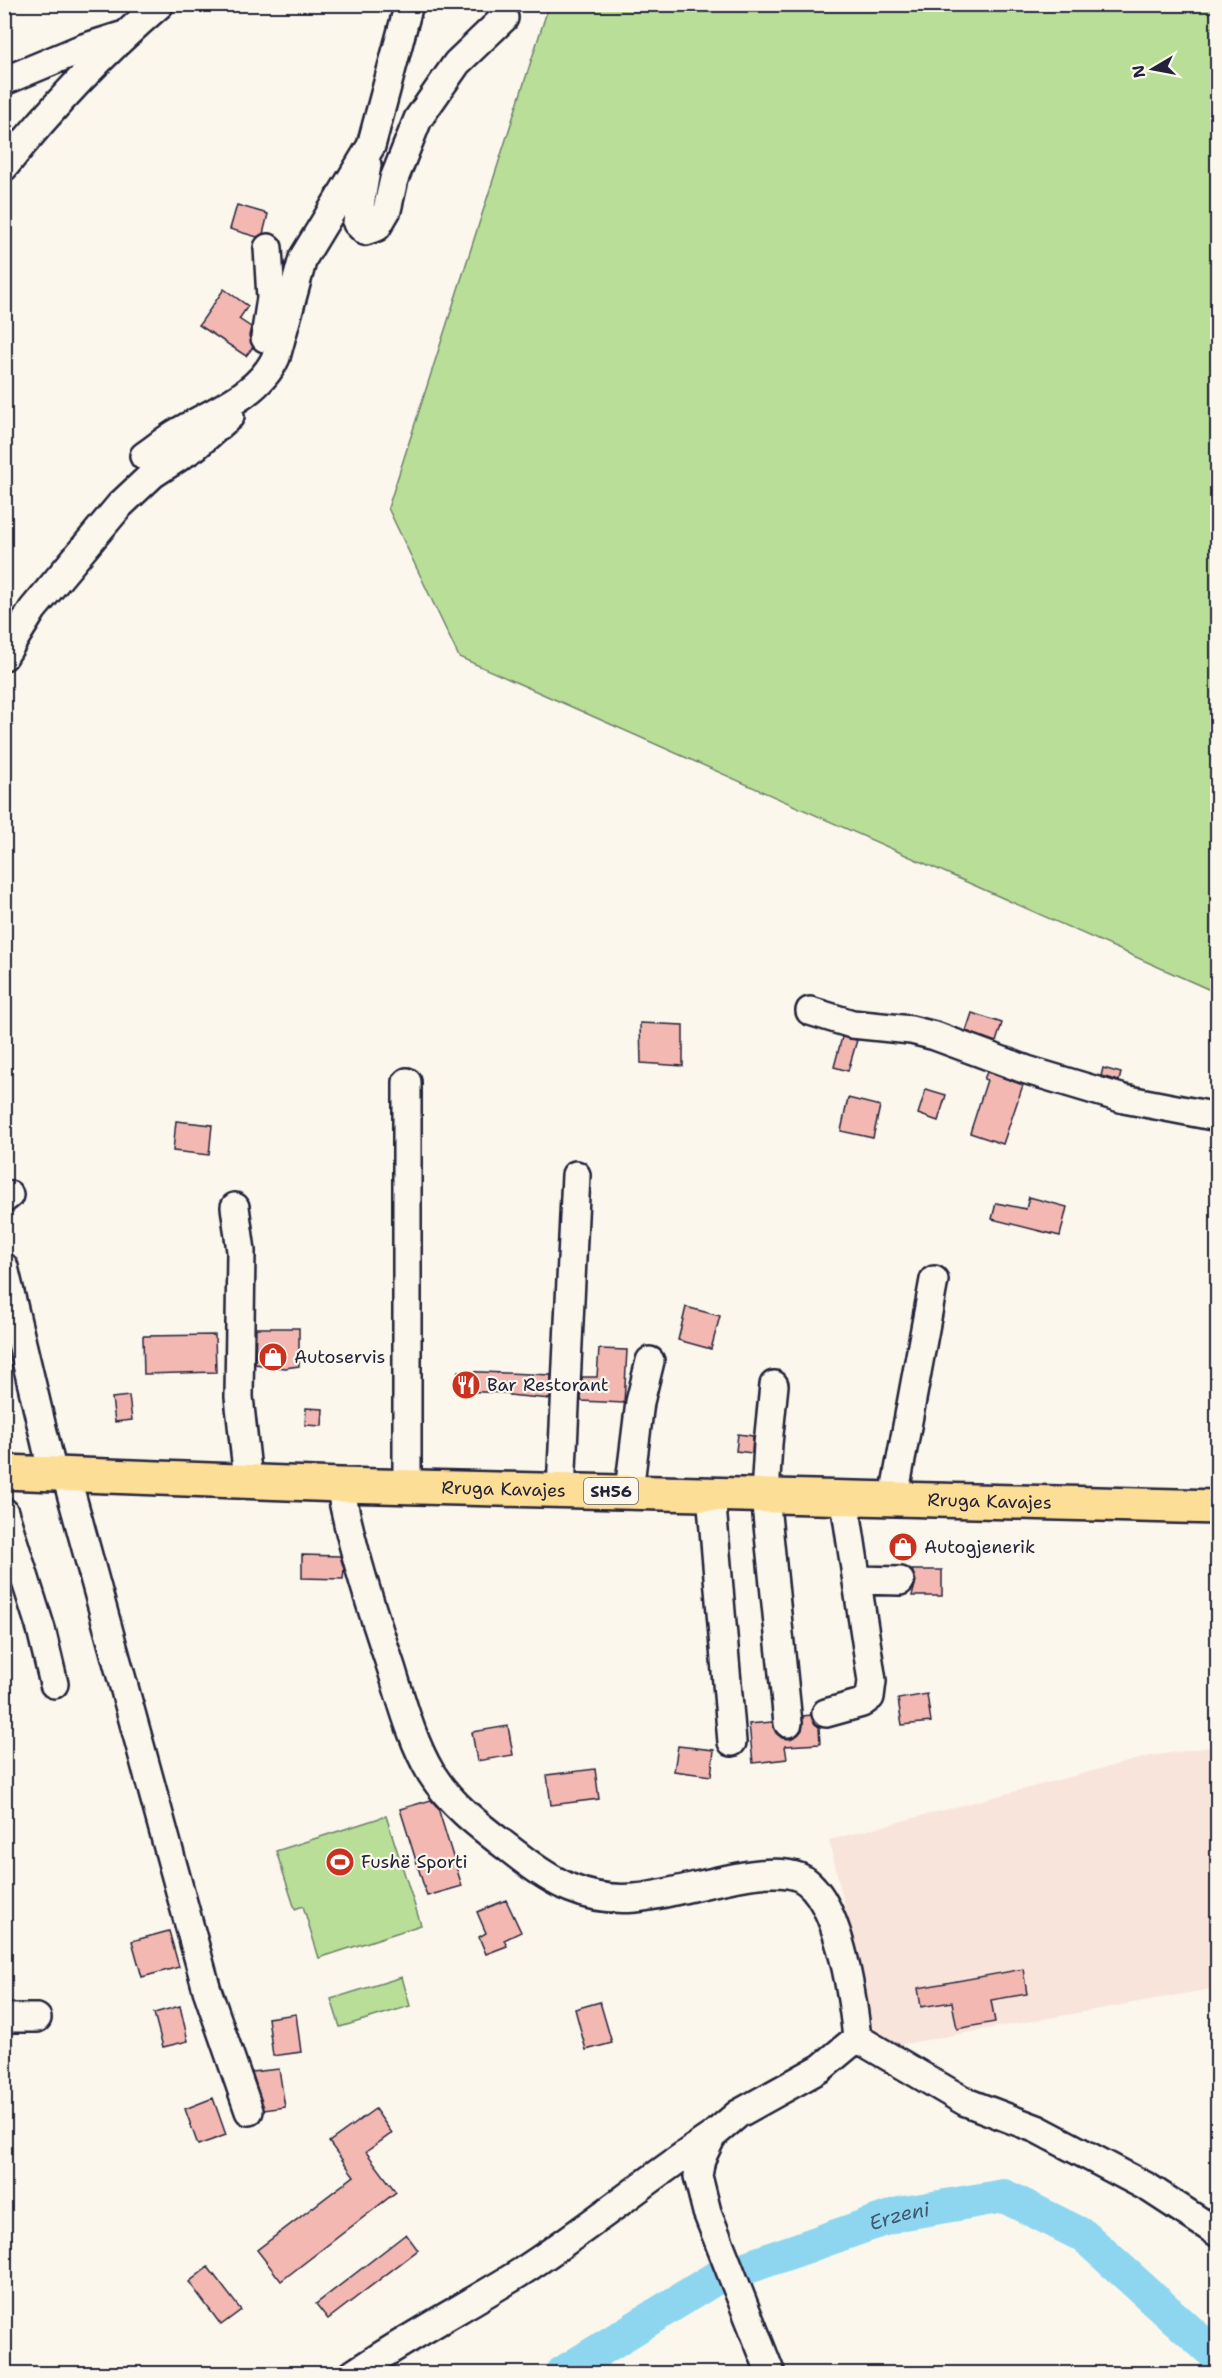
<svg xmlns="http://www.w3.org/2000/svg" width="1222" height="2378" font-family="'Shantell Sans',sans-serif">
  <rect width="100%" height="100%" fill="#fbf7ec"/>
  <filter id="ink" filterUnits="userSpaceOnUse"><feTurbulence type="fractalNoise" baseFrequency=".0167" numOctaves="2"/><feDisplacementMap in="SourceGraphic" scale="12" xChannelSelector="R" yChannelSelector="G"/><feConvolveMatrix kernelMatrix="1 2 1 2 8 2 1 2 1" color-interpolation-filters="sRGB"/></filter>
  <g filter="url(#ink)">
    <!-- built -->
    <path fill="#f9e4db" d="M 1217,1746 L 1217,1988 L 893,2046 L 876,2040 L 829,1840 L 1150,1756 Z"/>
    <!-- green -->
    <path fill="#b9de98" stroke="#6e806a" stroke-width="1.5" d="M 549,5 L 1217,5 L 1217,993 L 459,657 L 388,508 Z
      M 386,1816 L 421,1925 L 319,1958 L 303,1906 L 295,1909 L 276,1851 Z
      M 402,1977 L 410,2006 L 340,2027 L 331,1999 Z"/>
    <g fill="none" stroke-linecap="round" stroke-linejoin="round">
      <!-- river -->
      <path stroke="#8ed6ef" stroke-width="34" id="s1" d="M 561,2374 L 714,2279 L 899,2214 L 1004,2196 L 1084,2236 L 1218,2357"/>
    </g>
    <!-- building -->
    <path fill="#f3b8b2" stroke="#22223b" stroke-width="1.5" d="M 237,205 L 268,214 L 263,234 L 257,237 L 230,229 Z
      M 224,289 L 248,306 L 239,319 L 251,327 L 249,336 L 253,347 L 246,356 L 199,325 Z
      M 972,1013 L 1002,1023 L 996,1042 L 966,1031 Z
      M 640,1023 L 683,1025 L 683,1066 L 641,1063 Z
      M 842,1037 L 857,1040 L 848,1071 L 834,1067 Z
      M 1103,1068 L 1121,1073 L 1119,1081 L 1101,1076 Z
      M 987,1072 L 1023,1085 L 1003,1144 L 970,1133 L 987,1080 L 984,1079 Z
      M 926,1089 L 946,1095 L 938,1121 L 918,1114 Z
      M 848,1098 L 880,1106 L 873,1138 L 841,1131 Z
      M 176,1121 L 212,1125 L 209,1155 L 173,1151 Z
      M 1029,1197 L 1067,1207 L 1060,1236 L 992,1219 L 996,1203 L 1026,1209 Z
      M 686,1307 L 720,1316 L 711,1349 L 678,1340 Z
      M 256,1328 L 299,1328 L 299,1366 L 285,1368 L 255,1364 Z
      M 215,1335 L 216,1372 L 144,1374 L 143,1336 Z
      M 599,1349 L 627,1350 L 624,1403 L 581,1401 L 582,1377 L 597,1377 Z
      M 458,1371 L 551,1375 L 550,1399 L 509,1395 L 509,1393 L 457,1391 Z
      M 129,1396 L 132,1420 L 115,1422 L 112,1398 Z
      M 306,1408 L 323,1409 L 322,1426 L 305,1425 Z
      M 738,1434 L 753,1436 L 752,1453 L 736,1451 Z
      M 302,1555 L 340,1556 L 344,1569 L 343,1579 L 302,1578 Z
      M 912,1570 L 942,1570 L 942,1596 L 912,1596 L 916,1581 Z
      M 927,1694 L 931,1722 L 902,1725 L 898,1699 Z
      M 811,1715 L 815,1724 L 819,1727 L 820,1744 L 785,1746 L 787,1759 L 753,1763 L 749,1724 L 772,1722 L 776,1733 L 782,1738 L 790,1739 L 798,1735 L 802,1730 L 803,1716 Z
      M 508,1726 L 513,1755 L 477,1761 L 472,1732 Z
      M 678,1746 L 714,1750 L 711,1776 L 674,1771 Z
      M 595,1769 L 599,1799 L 551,1805 L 547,1775 Z
      M 431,1800 L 438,1808 L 462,1886 L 427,1896 L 400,1809 Z
      M 506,1900 L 521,1932 L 504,1940 L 507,1946 L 486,1954 L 479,1937 L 486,1933 L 477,1912 Z
      M 169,1931 L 179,1967 L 142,1977 L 132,1941 Z
      M 1023,1969 L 1027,1994 L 991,2000 L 995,2022 L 957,2029 L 952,2002 L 921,2007 L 918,1988 Z
      M 600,2002 L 612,2043 L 586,2050 L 575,2009 Z
      M 180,2006 L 188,2041 L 163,2047 L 154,2013 Z
      M 296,2014 L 301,2052 L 273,2056 L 268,2018 Z
      M 279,2069 L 285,2107 L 264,2110 L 252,2072 Z
      M 213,2098 L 226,2135 L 198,2145 L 185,2109 Z
      M 375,2109 L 392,2133 L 366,2152 L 396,2192 L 281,2281 L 257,2250 L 354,2176 L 329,2142 Z
      M 406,2234 L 418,2250 L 328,2319 L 316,2304 Z
      M 208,2267 L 241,2310 L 221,2325 L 189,2282 Z"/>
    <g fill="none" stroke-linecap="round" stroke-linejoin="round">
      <!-- minor casing -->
      <g stroke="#22223b" stroke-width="32">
        <path id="minor" d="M 4,81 L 83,48 L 121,36
          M 367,165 L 357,223 L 365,231 L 377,227 L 387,210 L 394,179 L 418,119 L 457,63 L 504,18
          M 4,167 C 51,108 103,53 160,4
          M 265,338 L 271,298 L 268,248
          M 144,456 C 154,449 164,441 175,434 C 209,413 259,396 276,357 L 303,258 L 371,146 L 409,4
          M 4,656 L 33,609 L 120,505 L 153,474 L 196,446 L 230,416
          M 810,1011 L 852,1024 L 911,1030 L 935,1036 L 1027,1070 L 1124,1099 L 1218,1117
          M 4,1199 L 9,1195
          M 235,1207 L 241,1251 L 239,1397 L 248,1480
          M 4,1267 L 53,1474
          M 774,1385 L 768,1444 L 765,1495 L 788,1723
          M 66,1475 L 207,1990 L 249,2111
          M 340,1485 C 351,1547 371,1607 391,1667 C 402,1702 412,1741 431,1773 C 452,1807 485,1830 516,1854 C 553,1883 586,1902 635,1898 C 678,1895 762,1862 799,1877 C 839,1893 853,2001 857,2038
          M 407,1486 L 407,1082
          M 561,1490 L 576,1175
          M 629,1491 L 640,1402 L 650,1361
          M 711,1494 L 732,1742
          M 894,1497 L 934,1280
          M 4,1512 L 41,1629 L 54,1684
          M 858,1580 L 900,1581
          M 826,1713 L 862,1703 L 870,1697 L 872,1681 L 844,1496
          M 4,2018 L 37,2018
          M 857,2038 L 966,2102 L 1037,2129 L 1149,2188 L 1218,2233
          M 353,2374 C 406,2338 463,2308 518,2274 C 585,2231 646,2180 712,2136
          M 771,2374 L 707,2212 L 698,2176 L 701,2159 L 712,2136 L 738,2114 L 821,2068 L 857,2038"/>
      </g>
      <!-- major casing -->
      <g stroke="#22223b" stroke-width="38">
        <g id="major">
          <path id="s2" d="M 4,1472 L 340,1485 L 1218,1507"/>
        </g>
      </g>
      <!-- minor -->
      <use href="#minor" stroke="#fbf7ec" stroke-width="27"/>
      <!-- major -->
      <use href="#major" stroke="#fdde96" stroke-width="33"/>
    </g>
  </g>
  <!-- icons -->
  <defs>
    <g id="shop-disc" transform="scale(1.5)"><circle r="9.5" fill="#c8321e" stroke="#fbf7ec"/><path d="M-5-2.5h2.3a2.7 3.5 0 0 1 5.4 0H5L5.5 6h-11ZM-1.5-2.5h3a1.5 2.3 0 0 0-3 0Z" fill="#fff"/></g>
    <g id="restaurant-disc" transform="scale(1.5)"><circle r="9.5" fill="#c8321e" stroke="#fbf7ec"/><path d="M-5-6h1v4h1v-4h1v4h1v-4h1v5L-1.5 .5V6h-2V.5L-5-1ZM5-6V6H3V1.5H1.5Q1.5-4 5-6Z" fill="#fff"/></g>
    <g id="stadium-disc" transform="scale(1.5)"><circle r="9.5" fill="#c8321e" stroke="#fbf7ec"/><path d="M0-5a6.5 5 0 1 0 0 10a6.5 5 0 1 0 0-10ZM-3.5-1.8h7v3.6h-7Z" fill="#fff"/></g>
  </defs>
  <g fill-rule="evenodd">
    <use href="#shop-disc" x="273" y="1357"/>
    <use href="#restaurant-disc" x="466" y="1385"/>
    <use href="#shop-disc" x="903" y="1547"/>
    <use href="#stadium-disc" x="340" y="1862"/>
  </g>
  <g text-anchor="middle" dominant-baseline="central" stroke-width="4.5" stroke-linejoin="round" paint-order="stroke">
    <!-- shield labels -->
    <rect fill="#fbf7ec" stroke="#636270" stroke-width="1.5" x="584" y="1478" width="54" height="26" rx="4.5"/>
    <g font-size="16" font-weight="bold" fill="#22223b">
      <text x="611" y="1491">SH56</text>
    </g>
    <!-- poi labels -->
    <g font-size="18" fill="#22223b" stroke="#fbf7ec" text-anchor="start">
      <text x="294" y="1357">Autoservis</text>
      <text x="487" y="1385">Bar Restorant</text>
      <text x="924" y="1547">Autogjenerik</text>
      <text x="361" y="1862">Fushë Sporti</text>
    </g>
    <!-- street labels -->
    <g font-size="18" fill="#22223b" stroke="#fbf7ec">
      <text stroke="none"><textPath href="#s2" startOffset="500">Rruga Kavajes</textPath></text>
      <text stroke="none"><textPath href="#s2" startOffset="986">Rruga Kavajes</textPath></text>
    </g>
    <!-- water labels -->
    <g font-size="20" font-style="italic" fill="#425871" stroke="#fbf7ec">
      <text stroke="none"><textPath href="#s1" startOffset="376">Erzeni</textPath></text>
    </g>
  </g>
  <!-- margin -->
  <rect width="1222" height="2378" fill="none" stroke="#fbf7ec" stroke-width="24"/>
  <rect x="12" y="12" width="1198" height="2354" fill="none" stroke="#22223b" stroke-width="2" filter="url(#ink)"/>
  <!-- north arrow -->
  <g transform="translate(1153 69) rotate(260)" stroke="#fbf7ec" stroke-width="4.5" paint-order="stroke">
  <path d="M0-4.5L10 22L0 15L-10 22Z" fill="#22223b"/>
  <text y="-9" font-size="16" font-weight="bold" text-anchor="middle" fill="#22223b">N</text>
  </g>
</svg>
